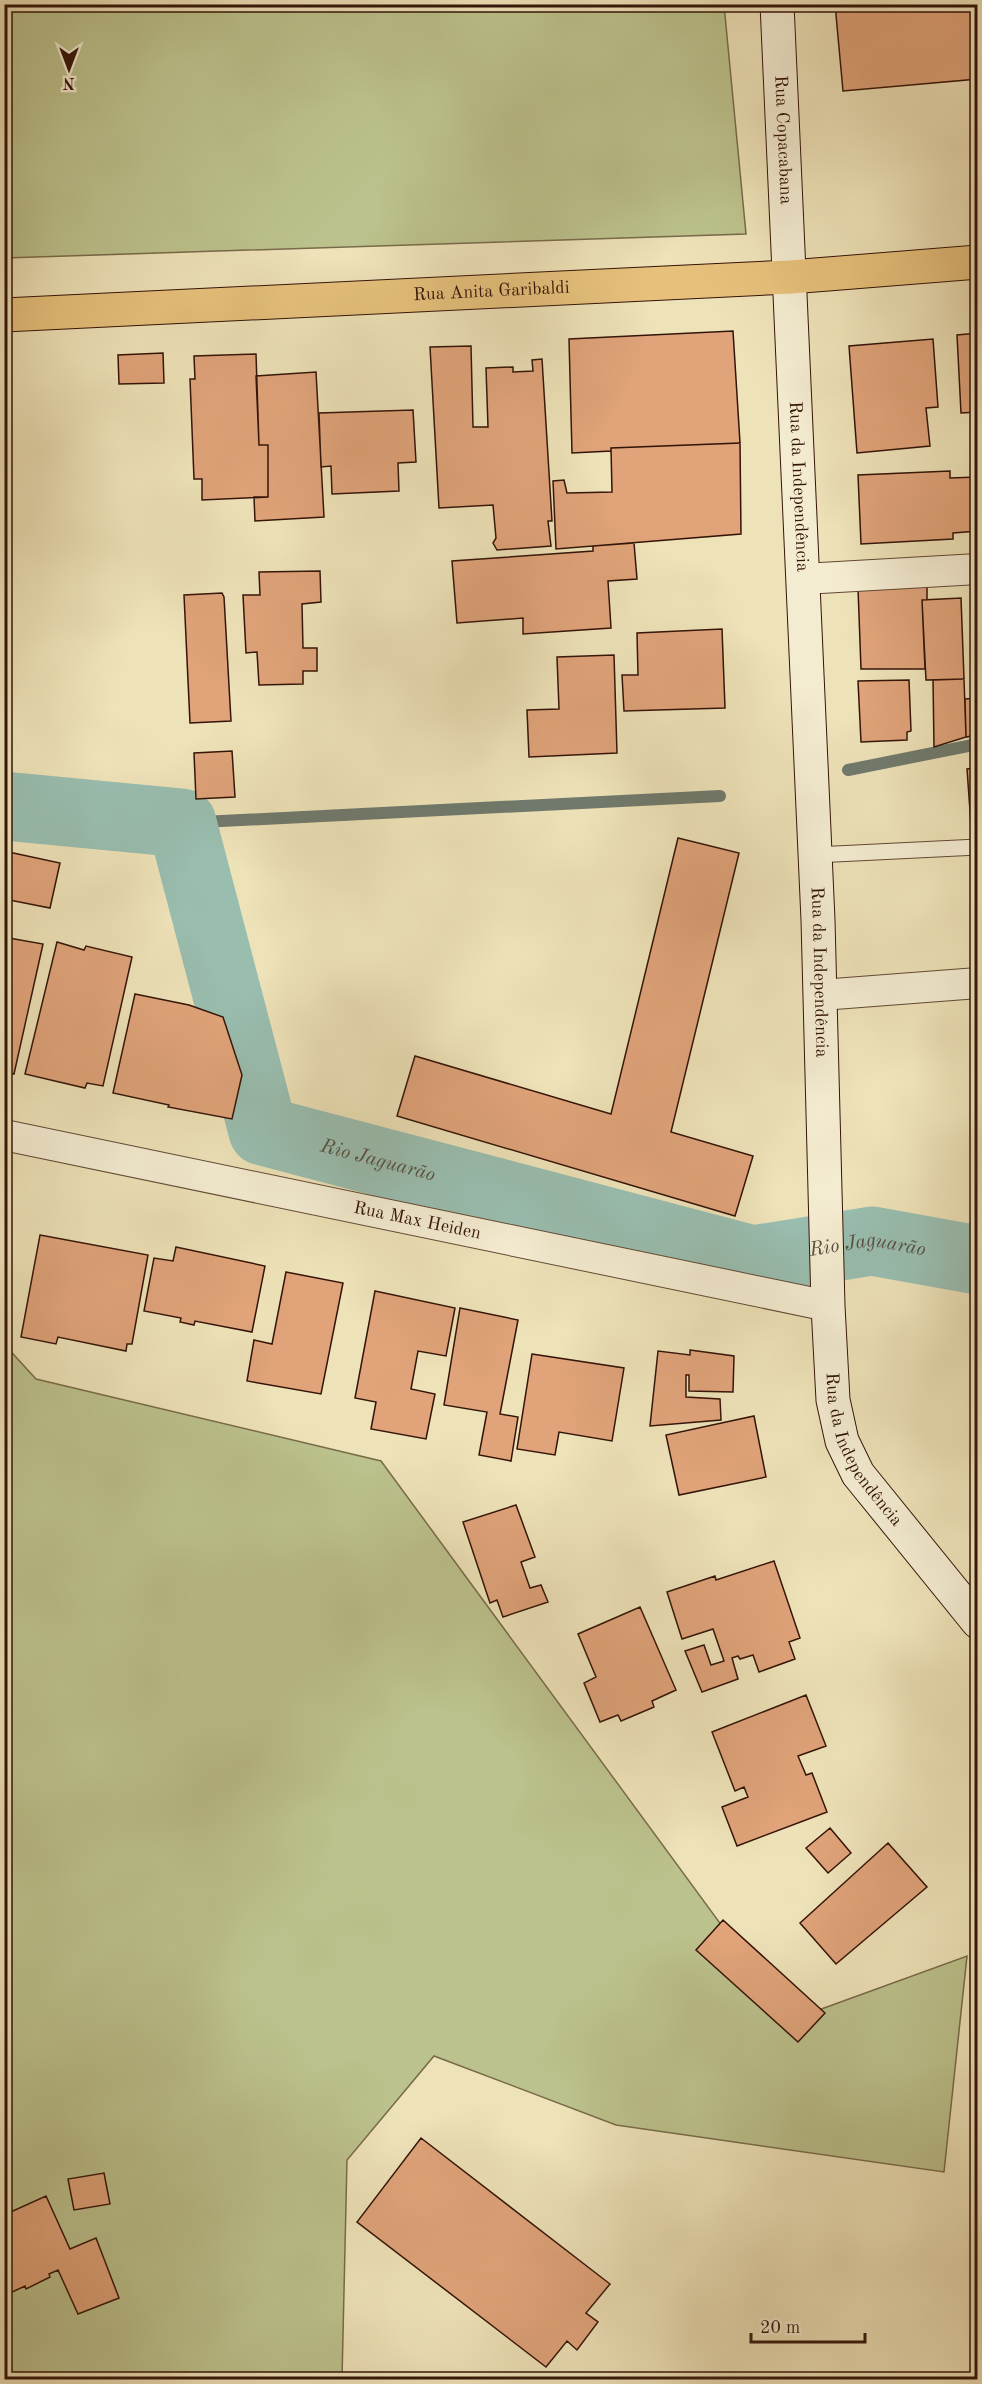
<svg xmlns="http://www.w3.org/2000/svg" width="982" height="2384" font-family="'Old Standard TT',serif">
  <rect width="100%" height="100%" fill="#eee2b8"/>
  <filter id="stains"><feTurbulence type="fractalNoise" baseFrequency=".00333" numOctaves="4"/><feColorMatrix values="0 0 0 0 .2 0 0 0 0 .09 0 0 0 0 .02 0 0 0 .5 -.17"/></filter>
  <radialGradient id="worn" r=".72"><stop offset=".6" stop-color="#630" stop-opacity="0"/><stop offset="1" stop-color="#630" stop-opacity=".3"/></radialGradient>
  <!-- green -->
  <path fill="#bcc28d" stroke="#786b4a" stroke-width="1.5" d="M 4,5 L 724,5 L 746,234 L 5,258 Z
    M 4,1344 L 36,1379 L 381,1461 L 791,2020 L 967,1956 L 944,2172 L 616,2125 L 434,2056 L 347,2160 L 342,2379 L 5,2379 Z"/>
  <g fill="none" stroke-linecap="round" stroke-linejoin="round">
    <!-- stream -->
    <path stroke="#707a6d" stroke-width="12" d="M 848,770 L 978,744
      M 182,823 L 720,796"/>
    <!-- river -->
    <path stroke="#99beb0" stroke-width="69" id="s1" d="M 4,806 L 182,823 L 263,1131 L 753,1260 L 872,1241 L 978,1260"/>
  </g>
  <!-- building -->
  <path fill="#e0a37a" stroke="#331408" stroke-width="1.5" d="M 835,4 L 978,4 L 978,79 L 843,91 Z
    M 733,331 L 740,443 L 611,448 L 611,451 L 572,453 L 569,339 Z
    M 978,333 L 978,412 L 961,413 L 957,335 Z
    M 933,339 L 938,407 L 926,408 L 930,446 L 857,453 L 849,346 Z
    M 471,346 L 473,427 L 488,427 L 486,368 L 513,367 L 513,372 L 533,371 L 532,360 L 542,359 L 552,521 L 548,521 L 551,546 L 497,550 L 493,543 L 496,538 L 493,505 L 439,508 L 430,347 Z
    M 163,353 L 164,383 L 119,384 L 118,355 Z
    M 256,354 L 259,445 L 268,445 L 268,497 L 202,500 L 202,479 L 194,479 L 190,379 L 195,379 L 194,356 Z
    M 316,372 L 324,517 L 255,521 L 254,497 L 268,497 L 268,445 L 259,445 L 256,376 Z
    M 413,410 L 416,462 L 398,463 L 399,491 L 332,494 L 331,466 L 321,467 L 319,413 Z
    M 740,443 L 741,534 L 556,549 L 553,481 L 564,480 L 567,493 L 612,492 L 611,448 Z
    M 950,471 L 950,478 L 978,477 L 978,531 L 953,533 L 953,539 L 861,544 L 858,475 Z
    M 634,543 L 637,579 L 608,581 L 611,628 L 523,634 L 523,618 L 457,623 L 452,561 L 593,551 L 593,546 Z
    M 320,571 L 321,602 L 302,604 L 303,648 L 317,648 L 317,671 L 303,671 L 303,684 L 259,685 L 257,652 L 246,653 L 243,595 L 260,595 L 259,572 Z
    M 927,586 L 927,600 L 922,600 L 925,669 L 861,669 L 858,588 Z
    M 222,593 L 224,597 L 231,721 L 190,723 L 184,595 Z
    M 961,598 L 964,679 L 926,680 L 922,600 Z
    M 722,629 L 725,708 L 624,711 L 622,675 L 638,675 L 637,633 Z
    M 614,655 L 617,753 L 529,757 L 527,710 L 559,709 L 557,657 Z
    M 964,679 L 966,737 L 934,747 L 933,680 Z
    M 909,680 L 911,731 L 907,732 L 907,740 L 861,742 L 858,681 Z
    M 978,698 L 978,735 L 966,737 L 965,699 Z
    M 232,751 L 235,797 L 196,799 L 194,753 Z
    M 978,768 L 978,825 L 971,825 L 967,769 Z
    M 678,838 L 739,853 L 671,1132 L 753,1156 L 735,1216 L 397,1116 L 415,1056 L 611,1114 Z
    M 4,851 L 60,863 L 50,908 L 4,899 Z
    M 9,938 L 43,944 L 14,1074 L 4,1072 L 4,957 Z
    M 57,942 L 84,950 L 86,946 L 132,957 L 103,1086 L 87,1083 L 85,1088 L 25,1074 Z
    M 135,994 L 189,1005 L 223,1017 L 242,1075 L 232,1119 L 168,1107 L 169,1105 L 113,1093 Z
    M 40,1235 L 148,1255 L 132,1344 L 127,1344 L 126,1351 L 58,1337 L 56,1344 L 21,1337 Z
    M 176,1247 L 265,1266 L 252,1332 L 195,1321 L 194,1325 L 180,1322 L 181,1318 L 144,1311 L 154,1258 L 173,1261 Z
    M 286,1272 L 343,1283 L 321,1394 L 247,1381 L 254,1340 L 272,1344 Z
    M 375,1291 L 455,1308 L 446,1356 L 418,1351 L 411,1389 L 435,1394 L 426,1439 L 371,1429 L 376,1402 L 355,1398 Z
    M 460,1308 L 518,1320 L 500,1414 L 518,1417 L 511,1461 L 479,1455 L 487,1412 L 444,1405 Z
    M 690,1350 L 734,1356 L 733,1392 L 689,1391 L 689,1375 L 686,1375 L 686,1397 L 720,1399 L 721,1420 L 650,1426 L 658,1351 L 690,1355 Z
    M 532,1354 L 624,1368 L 612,1441 L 559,1432 L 555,1455 L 517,1449 Z
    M 754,1416 L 766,1477 L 679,1495 L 666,1435 Z
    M 516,1505 L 535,1557 L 521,1562 L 530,1588 L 541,1585 L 548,1602 L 503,1617 L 497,1600 L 490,1603 L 463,1522 Z
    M 774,1561 L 800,1638 L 789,1642 L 795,1659 L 759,1672 L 753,1655 L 740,1659 L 738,1656 L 732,1658 L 738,1679 L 702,1692 L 685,1651 L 704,1645 L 711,1665 L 724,1661 L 713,1629 L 682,1639 L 667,1592 L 715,1576 L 716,1580 Z
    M 640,1607 L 676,1690 L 652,1701 L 654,1707 L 621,1721 L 618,1715 L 600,1722 L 584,1683 L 596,1677 L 578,1634 Z
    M 806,1695 L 826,1746 L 798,1756 L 806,1775 L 812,1773 L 827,1812 L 737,1846 L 722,1807 L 748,1797 L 744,1787 L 735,1791 L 712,1732 Z
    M 830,1828 L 851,1853 L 828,1873 L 806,1848 Z
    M 888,1843 L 927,1887 L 836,1964 L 800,1923 Z
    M 723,1920 L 825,2013 L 798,2042 L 696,1950 Z
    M 421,2138 L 610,2284 L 586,2313 L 598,2322 L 577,2350 L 567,2341 L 546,2367 L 357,2222 Z
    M 104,2173 L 110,2204 L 74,2210 L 68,2179 Z
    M 46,2196 L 70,2249 L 96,2238 L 119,2298 L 78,2314 L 58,2270 L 49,2274 L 50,2277 L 26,2289 L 25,2286 L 10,2293 L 4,2281 L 4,2257 L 10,2254 L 4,2240 L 4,2215 Z"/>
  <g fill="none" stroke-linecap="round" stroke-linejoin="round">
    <!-- lane casing -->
    <g stroke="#624834" stroke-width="17">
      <path id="lane" d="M 815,855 L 978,847"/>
    </g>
    <!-- street casing -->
    <g stroke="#624834" stroke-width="32">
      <g id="street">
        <path d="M 803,579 L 978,569"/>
        <path d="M 821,995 L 978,983"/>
        <path id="s2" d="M 4,1135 L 828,1306"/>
      </g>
    </g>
    <!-- secondary casing -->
    <g stroke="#331408" stroke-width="35">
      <g id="secondary">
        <path id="s3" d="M 777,4 L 818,920 L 828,1306 L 833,1400 L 842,1441 L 858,1474 L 978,1622"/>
      </g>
    </g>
    <!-- primary casing -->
    <g stroke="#331408" stroke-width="35">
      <g id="primary">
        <path id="s4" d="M 4,315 L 790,277 L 978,262"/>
      </g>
    </g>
    <!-- lane -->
    <use href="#lane" stroke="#f4ecd1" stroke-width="15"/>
    <!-- street -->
    <use href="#street" stroke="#f4ecd1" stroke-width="30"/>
    <!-- secondary -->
    <use href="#secondary" stroke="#f4ecd1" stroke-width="33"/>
    <!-- primary -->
    <use href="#primary" stroke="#e7c17c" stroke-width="33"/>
  </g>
  <g text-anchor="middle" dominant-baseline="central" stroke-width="5" stroke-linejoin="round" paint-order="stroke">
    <!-- street labels -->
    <g font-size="18" fill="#331408" stroke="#f4ecd1">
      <text stroke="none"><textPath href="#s3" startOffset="136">Rua Copacabana</textPath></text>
      <text stroke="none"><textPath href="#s4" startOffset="488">Rua Anita Garibaldi</textPath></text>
      <text stroke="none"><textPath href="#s3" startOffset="483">Rua da Independência</textPath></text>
      <text stroke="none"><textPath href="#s3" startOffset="969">Rua da Independência</textPath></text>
      <text stroke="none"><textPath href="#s2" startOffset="422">Rua Max Heiden</textPath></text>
      <text stroke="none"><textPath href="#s3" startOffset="1455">Rua da Independência</textPath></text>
    </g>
    <!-- water labels -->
    <g font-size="20" font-style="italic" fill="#575043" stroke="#f4ecd1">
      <text stroke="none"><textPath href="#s1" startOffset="616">Rio Jaguarão</textPath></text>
      <text stroke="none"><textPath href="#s1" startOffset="1120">Rio Jaguarão</textPath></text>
    </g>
  </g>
  <!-- margin -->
  <rect width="982" height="2384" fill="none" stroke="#eee2b8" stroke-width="24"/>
  <rect x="6" y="6" width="970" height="2372" fill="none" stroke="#331408" stroke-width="3"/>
  <rect x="12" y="12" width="958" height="2360" fill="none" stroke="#331408" stroke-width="1.5"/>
  <!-- north arrow -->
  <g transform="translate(69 69) rotate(180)" stroke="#f4ecd1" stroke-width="4.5" paint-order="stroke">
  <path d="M0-4.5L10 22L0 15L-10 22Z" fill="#331408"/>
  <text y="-9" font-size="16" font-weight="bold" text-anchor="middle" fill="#331408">N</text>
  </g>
  <!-- scale -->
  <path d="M751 2333v9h114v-9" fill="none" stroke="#331408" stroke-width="3"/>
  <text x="760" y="2333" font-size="18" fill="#331408" stroke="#f4ecd1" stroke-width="4.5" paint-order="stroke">20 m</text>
  <rect width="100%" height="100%" filter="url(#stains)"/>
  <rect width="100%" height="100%" fill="url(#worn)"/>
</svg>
